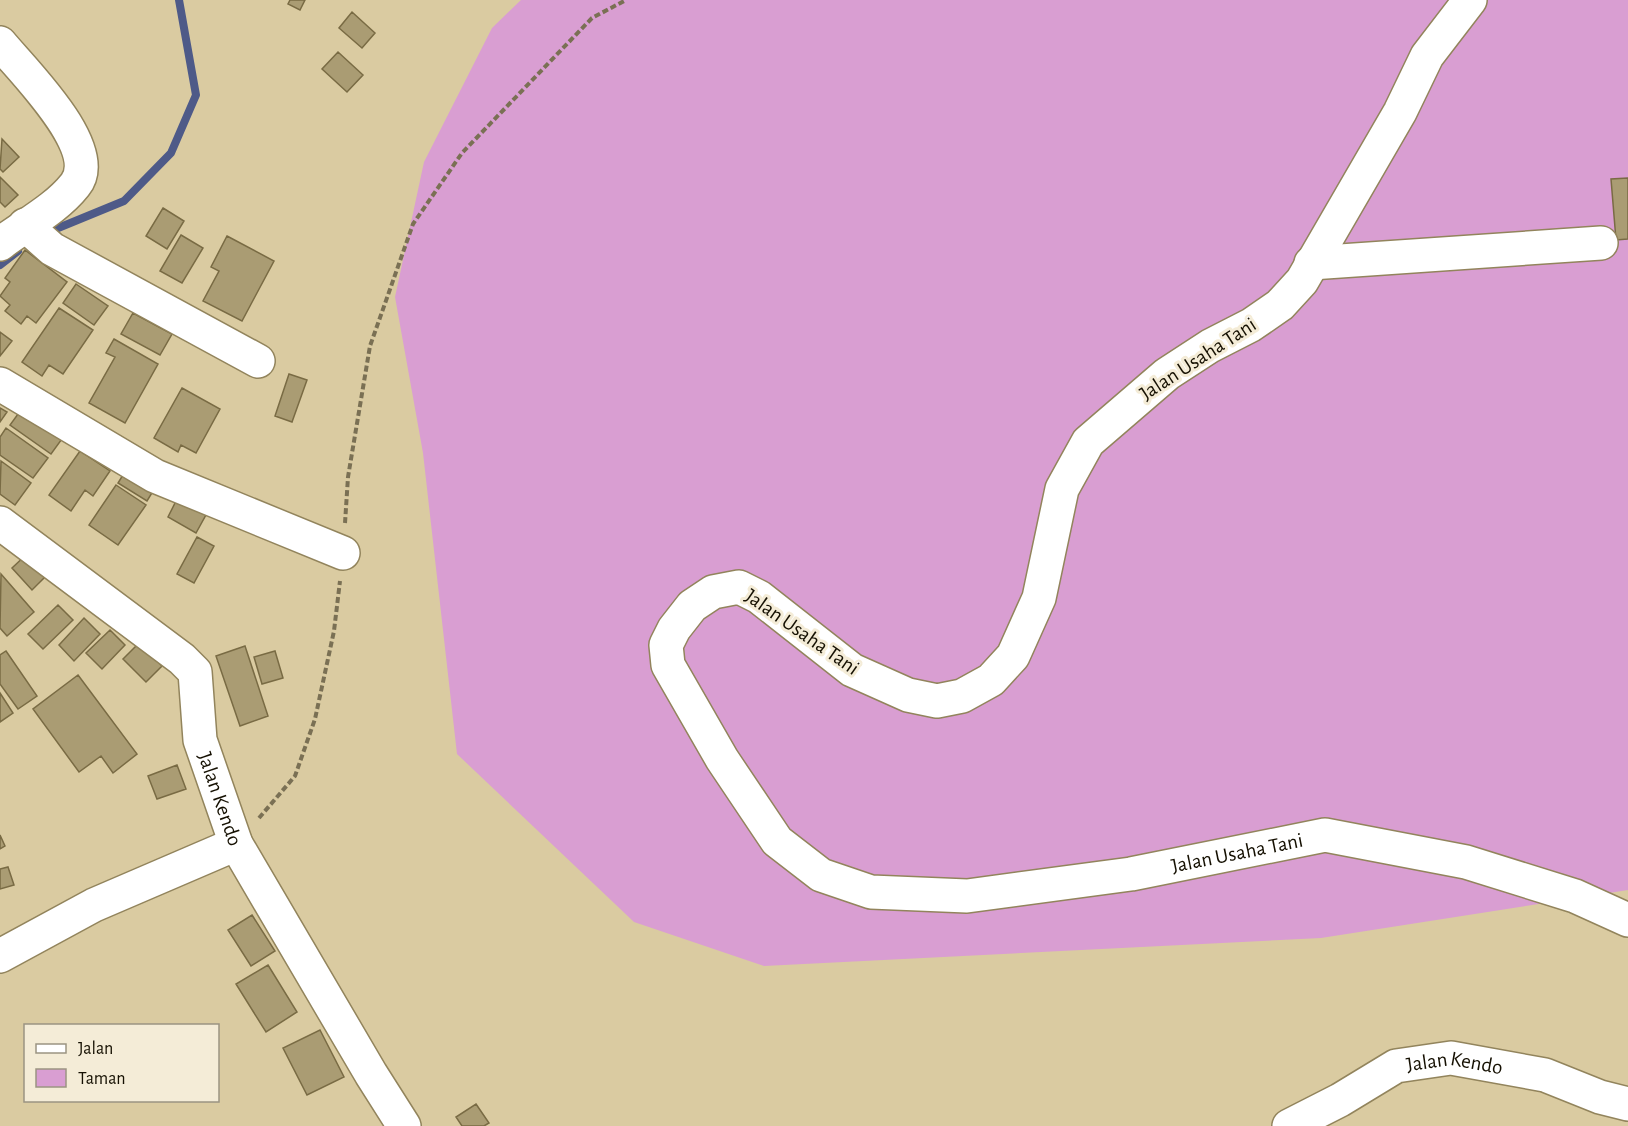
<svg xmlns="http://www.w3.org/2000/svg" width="1628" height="1126" font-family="'Alegreya Sans',sans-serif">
  <rect width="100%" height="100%" fill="#dacba1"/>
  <!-- green -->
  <path fill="#d99ed2" d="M 521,0 L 1628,0 L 1628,890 L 1321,938 L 764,966 L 634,922 L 457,754 L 423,453 L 395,297 L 424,162 L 492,28 Z"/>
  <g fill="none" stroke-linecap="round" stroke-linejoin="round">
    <!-- stream -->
    <path stroke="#4e5a88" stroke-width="8" d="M 46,233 L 124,201 L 171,153 L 196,95 L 179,0
      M 0,265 L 18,251"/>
  </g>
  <!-- building -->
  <path fill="#aa9c73" stroke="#796b44" stroke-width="1.5" d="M 290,0 L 305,0 L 300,10 L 288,4 Z
    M 352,12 L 375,33 L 362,48 L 339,28 Z
    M 338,52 L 363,75 L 347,92 L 322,69 Z
    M 2,139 L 19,157 L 3,172 L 0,169 Z
    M 0,177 L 18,195 L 5,207 L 0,202 Z
    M 1628,178 L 1628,239 L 1616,240 L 1611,179 Z
    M 163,208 L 184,221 L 167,249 L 146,236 Z
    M 181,235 L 203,248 L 182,283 L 160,271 Z
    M 227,236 L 274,261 L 242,321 L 203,301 L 219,271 L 211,267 Z
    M 25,250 L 67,282 L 36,323 L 27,316 L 21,324 L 5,311 L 10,305 L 0,296 L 10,282 L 5,278 Z
    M 76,284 L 108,306 L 94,325 L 63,303 Z
    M 59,308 L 93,330 L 63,374 L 49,365 L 42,376 L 22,362 Z
    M 133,313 L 172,334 L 160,355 L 121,334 Z
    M 0,332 L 12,341 L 0,356 Z
    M 114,339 L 158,364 L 125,423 L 89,403 L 115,357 L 106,353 Z
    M 289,374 L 307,380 L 292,422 L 275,416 Z
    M 182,388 L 220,409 L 196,453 L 181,445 L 178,452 L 154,438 Z
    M 26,403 L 67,432 L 51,454 L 10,425 Z
    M 0,408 L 7,412 L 0,422 Z
    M 6,428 L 48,458 L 33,478 L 0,455 L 0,437 Z
    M 80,451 L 110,471 L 93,496 L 85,490 L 71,511 L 49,495 Z
    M 1,461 L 31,483 L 15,505 L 0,494 Z
    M 129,465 L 158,483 L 147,501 L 118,483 Z
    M 116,485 L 146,505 L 118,545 L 89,525 Z
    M 178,497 L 207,513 L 196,533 L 168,517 Z
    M 197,537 L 214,546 L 194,583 L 177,574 Z
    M 29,552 L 49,573 L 32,590 L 12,568 Z
    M 1,574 L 34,612 L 7,636 L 0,628 Z
    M 58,605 L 73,620 L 43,649 L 28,634 Z
    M 84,618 L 100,634 L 74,661 L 59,645 Z
    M 110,630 L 125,645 L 102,669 L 86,653 Z
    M 139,643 L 162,666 L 146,682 L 123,659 Z
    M 245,646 L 268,716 L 240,726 L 216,656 Z
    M 6,651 L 37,696 L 18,709 L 0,684 L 0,655 Z
    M 275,651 L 283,678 L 262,684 L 254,657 Z
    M 78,675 L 137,754 L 113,773 L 101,756 L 79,772 L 33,709 Z
    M 0,693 L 13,713 L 0,722 Z
    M 177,765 L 186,789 L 157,799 L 148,776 Z
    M 0,835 L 5,846 L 0,849 Z
    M 8,867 L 14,885 L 0,889 L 0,869 Z
    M 252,915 L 275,951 L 251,966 L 228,930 Z
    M 268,965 L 297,1012 L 266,1032 L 236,984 Z
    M 320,1030 L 344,1077 L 307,1095 L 283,1048 Z
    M 476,1104 L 489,1123 L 484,1126 L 462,1126 L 456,1117 Z"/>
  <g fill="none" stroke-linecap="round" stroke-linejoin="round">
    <!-- minor casing -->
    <g stroke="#92845c" stroke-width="36">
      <g id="minor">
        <path id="s1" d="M 1470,0 L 1427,56 L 1400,112 L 1302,281 L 1280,305 L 1251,325 L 1210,346 L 1167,374 L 1088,442 L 1062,489 L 1039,598 L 1013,656 L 991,680 L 962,696 L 937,701 L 908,695 L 852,670 L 759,597 L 739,587 L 713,592 L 692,606 L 674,629 L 666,645 L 668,665 L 722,759 L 777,841 L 821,875 L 871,892 L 967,896 L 1131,874 L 1325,835 L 1466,862 L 1575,896 L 1628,920"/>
        <path d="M 0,43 C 22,70 104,149 75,185 C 56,209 25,225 0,244"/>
        <path d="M 25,225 L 52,249 L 258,361"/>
        <path d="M 1311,263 L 1601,243"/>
        <path d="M 0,384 L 155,476 L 343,553"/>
        <path id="s2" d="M 0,523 L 182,659 L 195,672 L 200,740 L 236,844 L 371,1074 L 404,1126"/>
        <path d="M 0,956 L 94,905 L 236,844"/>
        <path id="s3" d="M 1289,1126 L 1340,1100 L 1396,1066 L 1451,1058 L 1545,1075 L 1600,1097 L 1628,1104"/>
      </g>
    </g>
    <!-- path -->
    <path stroke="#7a7054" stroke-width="4" stroke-dasharray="6 3" stroke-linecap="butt" d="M 345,523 L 348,477 L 370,346 L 413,224 L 462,153 L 592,18 L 626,0
      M 259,818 L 295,776 L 315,719 L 334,631 L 340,581"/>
    <!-- minor -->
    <use href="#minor" stroke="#fff" stroke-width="33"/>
  </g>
  <g text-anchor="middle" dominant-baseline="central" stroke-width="6" stroke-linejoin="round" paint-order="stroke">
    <!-- street labels -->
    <g font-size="21" fill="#151002" stroke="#f4ecd7">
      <text transform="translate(1198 359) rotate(-33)">Jalan Usaha Tani</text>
      <text transform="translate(802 632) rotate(35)">Jalan Usaha Tani</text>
      <text stroke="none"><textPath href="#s2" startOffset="376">Jalan Kendo</textPath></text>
      <text stroke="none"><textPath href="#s1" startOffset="1953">Jalan Usaha Tani</textPath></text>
      <text stroke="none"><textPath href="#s3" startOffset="182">Jalan Kendo</textPath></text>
    </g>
  </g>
  <!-- legend -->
  <rect x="24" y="1024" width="195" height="78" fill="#f4ecd7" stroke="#9b9482" stroke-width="1.5"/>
  <rect x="36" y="1044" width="30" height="9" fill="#ffffff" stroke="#9b9482" stroke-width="1.5"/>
  <text x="78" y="1054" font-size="18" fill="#151002">Jalan</text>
  <rect x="36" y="1069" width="30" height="18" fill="#d99ed2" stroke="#9b9482" stroke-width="1.5"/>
  <text x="78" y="1084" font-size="18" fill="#151002">Taman</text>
</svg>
